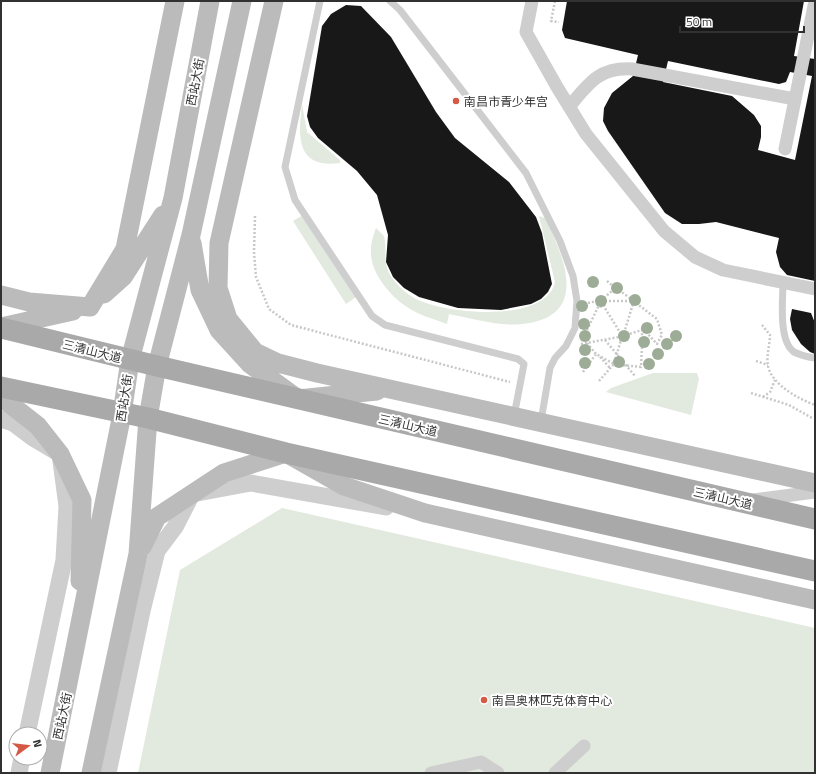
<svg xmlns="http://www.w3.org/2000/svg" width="816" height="774" font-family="'Titillium Web','Noto Sans SC',sans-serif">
  <rect width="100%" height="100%" fill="#fff"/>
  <!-- green -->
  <path fill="#e2e9de" d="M 302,104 L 307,132 L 340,160 L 340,163 C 296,169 298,137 302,104 Z
    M 303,215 L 356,297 L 346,304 L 293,221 Z
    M 539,216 L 545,218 C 565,259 590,317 522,324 C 500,327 471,318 449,314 L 447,324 C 434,319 418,315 407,307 C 389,295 369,271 371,249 C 371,242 374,234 376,228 L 384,236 C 388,252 381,264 393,279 C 399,287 408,295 416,299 C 445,314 546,324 555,282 Z
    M 653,373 L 697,373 L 699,379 L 691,415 L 606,392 L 611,388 Z
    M 282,508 L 815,628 L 815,773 L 138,773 L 180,570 Z"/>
  <!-- building -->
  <path fill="#181818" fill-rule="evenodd" d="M 567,1 L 804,1 L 794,56 L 815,59 L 815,281 L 787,275 L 780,267 L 776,252 L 779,238 L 716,222 L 699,224 L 682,224 L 665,213 L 608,131 L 603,121 L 604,108 L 612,93 L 633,76 L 638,55 L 565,38 L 562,30 ZM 668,61 L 779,84 L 786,82 L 790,72 L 812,76 L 795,160 L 758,150 L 761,137 L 761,126 L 754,115 L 732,96 L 663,82 Z
    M 346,5 L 361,6 L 391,37 L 436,112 L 455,138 L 509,182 L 536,217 L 542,233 L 552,284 L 548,292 L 541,299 L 531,304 L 501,310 L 458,308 L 419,297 L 404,288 L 393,277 L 386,262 L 388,235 L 377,195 L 357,171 L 318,138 L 310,127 L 307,116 L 322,26 L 331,14 Z
    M 792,309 L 811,313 L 815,323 L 815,354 L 810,352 L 801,344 L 792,330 L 790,319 Z"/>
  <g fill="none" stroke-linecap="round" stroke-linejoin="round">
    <!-- path -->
    <path stroke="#c8c8c8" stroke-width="2.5" stroke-dasharray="2 2" stroke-linecap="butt" d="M 555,1 L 551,21 L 559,22
      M 255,216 L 254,252 L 256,277 L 269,309 L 291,325 L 510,382
      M 607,281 L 614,287
      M614 289a3 3 0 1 1 6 0a3 3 0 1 1-6 0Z
      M 619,290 L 631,299
      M630 300a3 3 0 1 1 6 0a3 3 0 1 1-6 0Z
      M596.5 302a4.5 4.5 0 1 1 9 0a4.5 4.5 0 1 1-9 0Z
      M 604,298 L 614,289
      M 605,301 L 630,301
      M 588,303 L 597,301
      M 636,303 L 657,319 L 662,335 L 657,344 L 646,332
      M 603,305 L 621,334
      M 762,325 L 770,335 C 770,344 766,357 768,366 C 772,385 799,399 815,405
      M642 329a3 3 0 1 1 6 0a3 3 0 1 1-6 0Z
      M 587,330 L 599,305
      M 624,333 L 633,304
      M619 337a4 4 0 1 1 8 0a4 4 0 1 1-8 0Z
      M 626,335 L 642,330 L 642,339
      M 605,340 L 635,376
      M 587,343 L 596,354
      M 581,344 L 619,337
      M 600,357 L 610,368
      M 756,361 L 768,365
      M 583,372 L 596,354 L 614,364 L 641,367 L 642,346 L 640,342 L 644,339 L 647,343 L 642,346
      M 599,381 L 614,364 L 621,340
      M 751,393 L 789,405 L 812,418
      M 763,397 L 770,392 L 775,380"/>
    <!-- service -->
    <path stroke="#cecece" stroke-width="7" d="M 320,1 L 285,167 L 295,200 L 372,316 L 385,325 L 518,359 L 524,364 L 514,416
      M 390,1 L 400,10 L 526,173 L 560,241 L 573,276 L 577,301 L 575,328 L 566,346 L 555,358 L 550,368 L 541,421
      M 783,282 C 783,299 778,341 794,352 C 800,355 808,357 815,358"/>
    <!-- minor -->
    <path stroke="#cecece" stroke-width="13" d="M 532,1 L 526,32 L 557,87 L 586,134 L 664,231 L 695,257 L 723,270 L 815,289
      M 569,107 C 588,84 599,67 632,69 L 795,99
      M 785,149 L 815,1
      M 753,500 L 815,492
      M 431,773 L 481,762 L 498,773
      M 555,773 L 584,746"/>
    <!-- tertiary -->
    <path stroke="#cecece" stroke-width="17" d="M 1,419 L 13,423 L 33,438 L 60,454 L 67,506 L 64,560 L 27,734
      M 19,773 L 22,758
      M 108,773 L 142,611 L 157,551 L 175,527 L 192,494 L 251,483 L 386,507"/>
    <!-- secondary -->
    <path stroke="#bbb" stroke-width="19" d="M 274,1 L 219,243 L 218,288 L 228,319 L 255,352 L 278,363 L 317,373 L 815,483
      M 192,243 L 200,290 L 219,330 L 250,364 L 298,399 L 377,391
      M 104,294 L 123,277 L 163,215
      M 1,295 L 29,302 L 90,307 L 125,249 L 175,1
      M 1,327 L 73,311
      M 1,397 L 38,426 L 60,454 L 82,500 L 80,581
      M 142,547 L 157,517 L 224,473 L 286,453 L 344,486 L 425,513 L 815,600
      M 50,773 L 122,414 L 130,360 L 173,198 L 210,1
      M 91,773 L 138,554 L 148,418 L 157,366 L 191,235 L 242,1"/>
    <!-- primary -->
    <path stroke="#a9a9a9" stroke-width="21" d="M 1,328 L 157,366 L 815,519
      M 1,387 L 148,418 L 286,453 L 815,571"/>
  </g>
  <!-- trees -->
  <g fill="#9dac97">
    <circle cx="593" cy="282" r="6"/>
    <circle cx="617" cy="288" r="6"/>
    <circle cx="635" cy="300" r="6"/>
    <circle cx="601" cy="301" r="6"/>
    <circle cx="582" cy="306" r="6"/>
    <circle cx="584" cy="324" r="6"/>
    <circle cx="647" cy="328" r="6"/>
    <circle cx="585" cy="336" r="6"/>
    <circle cx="624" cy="336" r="6"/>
    <circle cx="676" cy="336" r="6"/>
    <circle cx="644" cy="342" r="6"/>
    <circle cx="667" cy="344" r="6"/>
    <circle cx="585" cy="350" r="6"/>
    <circle cx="658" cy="354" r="6"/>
    <circle cx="619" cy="362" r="6"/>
    <circle cx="585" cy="363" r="6"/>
    <circle cx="649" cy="364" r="6"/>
  </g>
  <!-- markers -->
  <g fill="#d55a46" stroke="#fff" stroke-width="1.5">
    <circle cx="456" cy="101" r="4"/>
    <circle cx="484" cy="700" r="4"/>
  </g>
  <g text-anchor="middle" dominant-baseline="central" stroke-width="4" stroke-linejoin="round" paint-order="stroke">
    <!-- street labels -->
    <g font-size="12" fill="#313131" stroke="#fff">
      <text transform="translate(195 82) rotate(-79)">西站大街</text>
      <text transform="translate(92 351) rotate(14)">三清山大道</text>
      <text transform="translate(124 398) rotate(-81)">西站大街</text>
      <text transform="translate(408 425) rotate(13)">三清山大道</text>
      <text transform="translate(723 498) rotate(13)">三清山大道</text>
      <text transform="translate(62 716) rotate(-78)">西站大街</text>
    </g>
    <!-- poi labels -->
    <g font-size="12" fill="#313131" stroke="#fff" text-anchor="start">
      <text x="464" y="101">南昌市青少年宫</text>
      <text x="492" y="700">南昌奥林匹克体育中心</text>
    </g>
  </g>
  <!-- border -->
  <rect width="816" height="774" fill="none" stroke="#313131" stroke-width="4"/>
  <!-- north arrow -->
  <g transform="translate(28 746) rotate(75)"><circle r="19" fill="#ffffff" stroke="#adadad"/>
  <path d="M0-3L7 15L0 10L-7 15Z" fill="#d55a46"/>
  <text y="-6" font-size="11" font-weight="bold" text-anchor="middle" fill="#313131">N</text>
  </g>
  <!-- scale -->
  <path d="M680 26v6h124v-6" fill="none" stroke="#313131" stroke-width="2"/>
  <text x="686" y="26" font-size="12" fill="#313131" stroke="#ffffff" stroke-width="3" paint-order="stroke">50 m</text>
</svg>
